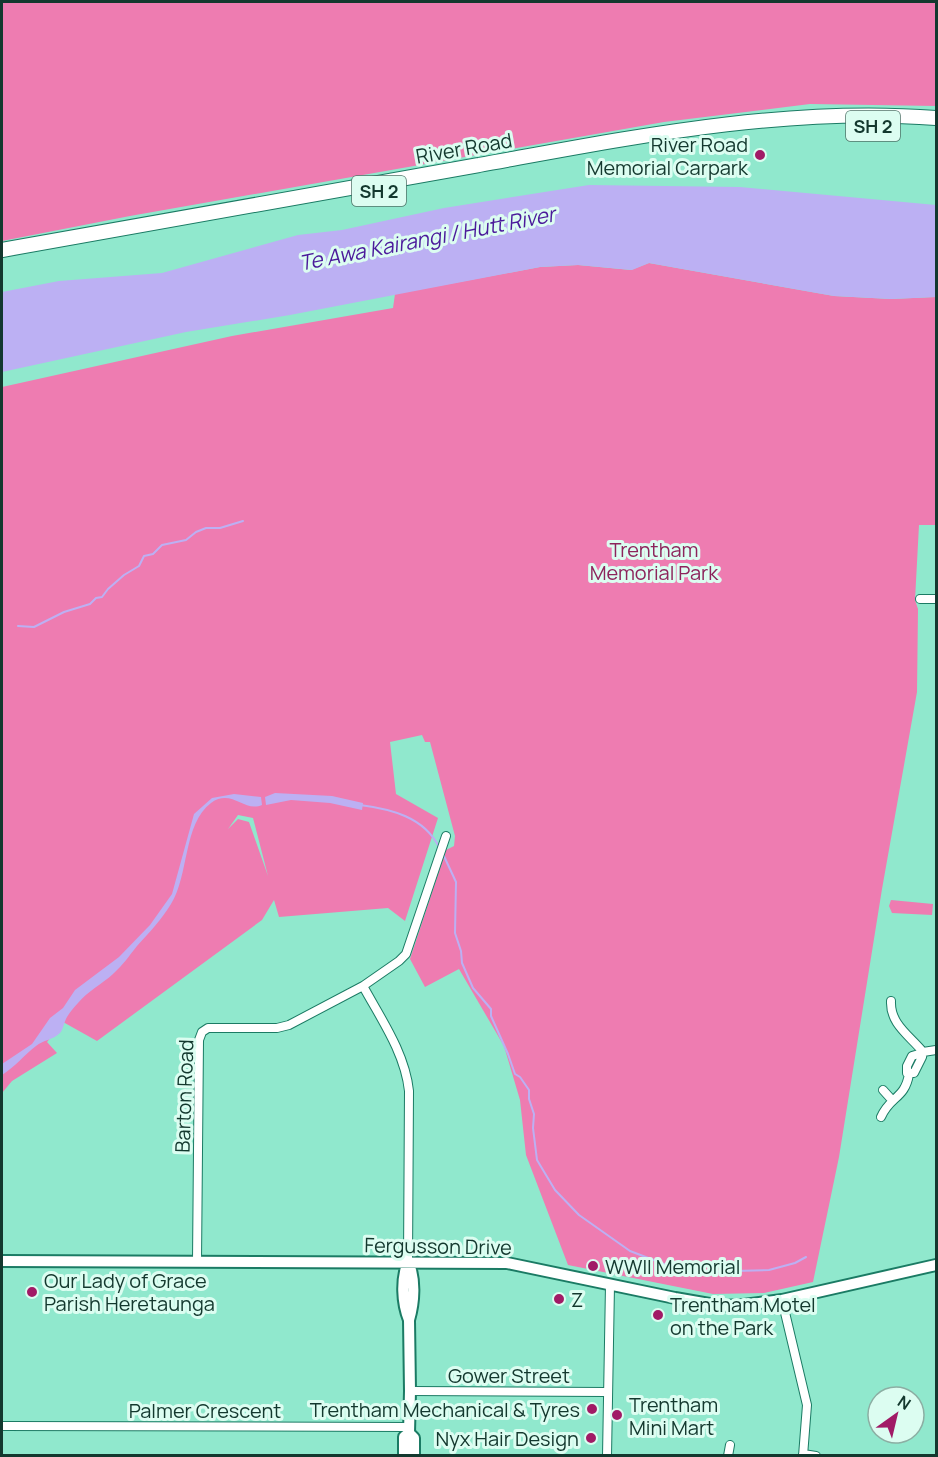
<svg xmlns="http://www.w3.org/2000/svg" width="938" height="1457" font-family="Manrope,sans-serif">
  <rect width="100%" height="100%" fill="#90e8cd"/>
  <!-- green -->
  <path fill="#ee7cb1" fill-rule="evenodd" d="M 2,2 L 936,2 L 936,106 L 810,104 L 664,122 L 130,216 L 2,241 Z
    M 649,263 L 834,296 L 891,299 L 936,297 L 936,525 L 919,525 L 915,600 L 918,609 L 917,692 L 882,889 L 839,1157 L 813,1282 L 764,1293 L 713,1294 L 568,1265 L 526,1155 L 520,1100 L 504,1046 L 459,969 L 425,987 L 410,959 L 446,850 L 454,846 L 455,836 L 430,742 L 425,742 L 422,735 L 390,742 L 396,794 L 438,818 L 405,921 L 388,908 L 279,917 L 274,900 L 262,920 L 97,1041 L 63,1022 L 47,1042 L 57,1053 L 12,1081 L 2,1093 L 2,387 L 232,336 L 393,308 L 395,294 L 540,267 L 578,265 L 631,270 ZM 238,815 L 253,818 L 268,876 L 249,822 L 238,819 L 228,829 Z
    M 891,900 L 933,904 L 932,915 L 892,913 L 889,906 Z"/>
  <!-- water -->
  <path fill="#bcb0f3" d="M 589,185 L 740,187 L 936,205 L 936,297 L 891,299 L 834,296 L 649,263 L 632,270 L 578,265 L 540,267 L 290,315 L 186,332 L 2,372 L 2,292 L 59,281 L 162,273 L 298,235 L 342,230 L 444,208 Z
    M 275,793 L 332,796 L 363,803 L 362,810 L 330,803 L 291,800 L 266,805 L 265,797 Z
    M 234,794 L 261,797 L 262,805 C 244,813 232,788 211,803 C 183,824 189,876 171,904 C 162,919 149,933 137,946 C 129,956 123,965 113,974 C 102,984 88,991 78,1003 C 74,1007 70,1012 67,1017 C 64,1022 63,1030 60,1033 C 53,1040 43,1040 36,1046 C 24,1055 15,1067 2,1075 L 2,1064 L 32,1044 L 50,1018 L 63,1008 L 75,990 L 119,957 L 150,925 L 172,894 L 194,814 L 212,798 Z"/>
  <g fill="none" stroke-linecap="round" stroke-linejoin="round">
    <!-- stream -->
    <path stroke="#bcb0f3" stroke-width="2" d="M 18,626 L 34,627 L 64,612 L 90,604 L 96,598 L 102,597 L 108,589 L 124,575 L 139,566 L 144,556 L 153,554 L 162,545 L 186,540 L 196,532 L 206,528 L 220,528 L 243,521
      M 360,805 C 391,809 424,817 439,847
      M 443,854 L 456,882 L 455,933 L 461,951 L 462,963 L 473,988 L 491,1009 L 491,1016 L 508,1054 L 515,1074 L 520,1077 L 529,1090 L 529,1099 L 534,1114 L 533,1128 L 537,1160 L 555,1190 L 579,1215 L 630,1251 L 664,1264 L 695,1272 L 769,1270 L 795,1263 L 806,1257"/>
    <!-- street casing -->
    <g stroke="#1b7b64" stroke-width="10">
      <path id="street" d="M 920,599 L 936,599
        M 891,1001 C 890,1024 909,1035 923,1052
        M 922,1053 L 912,1056 L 907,1066 L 907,1073 L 914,1073 L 922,1057 L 923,1052 L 936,1050
        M 883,1090 L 892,1100
        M 881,1117 C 890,1096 905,1099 909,1074
        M 197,1261 L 199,1040 L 202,1032 L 208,1028 L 277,1028 L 289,1025 L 363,986
        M 408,1262 L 409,1091 C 405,1053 381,1019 363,986 L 399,961 L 406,954 L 446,836
        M 782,1300 L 807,1405 L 803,1456
        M 410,1391 L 607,1392
        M 2,1426 L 409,1427
        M 803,1454 L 816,1456
        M 607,1456 L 610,1285
        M 728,1456 L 730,1445"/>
    </g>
    <!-- secondary casing -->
    <g stroke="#1b7b64" stroke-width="14">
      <path id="secondary" d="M 2,1261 L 507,1263 L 675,1298 L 721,1306 L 744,1305 L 782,1300 L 936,1265
        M 408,1262 C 416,1279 414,1303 409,1320 L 410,1391 L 409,1433 L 414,1438 L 414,1456
        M 408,1262 C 401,1279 402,1303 409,1320
        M 404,1456 L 404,1437 L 409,1433"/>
    </g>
    <!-- highway casing -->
    <g stroke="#1b7b64" stroke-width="16">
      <path id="highway" d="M 2,250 C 161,221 320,193 479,165 C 629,138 783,106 936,118"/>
    </g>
    <!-- street -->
    <use href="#street" stroke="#fff" stroke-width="8"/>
    <!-- secondary -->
    <use href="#secondary" stroke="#fff" stroke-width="10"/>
    <!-- highway -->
    <use href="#highway" stroke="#fff" stroke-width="14"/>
  </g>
  <!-- markers -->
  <g fill="#a11a66" stroke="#dcfdf1" stroke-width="2">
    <circle cx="760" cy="155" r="6"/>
    <circle cx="593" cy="1266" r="6"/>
    <circle cx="32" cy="1292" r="6"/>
    <circle cx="559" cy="1299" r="6"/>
    <circle cx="658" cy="1315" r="6"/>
    <circle cx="592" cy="1409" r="6"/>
    <circle cx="617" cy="1415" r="6"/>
    <circle cx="591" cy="1438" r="6"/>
  </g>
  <g text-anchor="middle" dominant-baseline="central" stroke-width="6" stroke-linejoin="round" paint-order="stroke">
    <!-- shield labels -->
    <g fill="#dcfdf1" stroke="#4f7368" stroke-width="1.5">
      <rect x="846" y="111" width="54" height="30" rx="4.5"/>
      <rect x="352" y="176" width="54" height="30" rx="4.5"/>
    </g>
    <g font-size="18" font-weight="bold" fill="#13382e">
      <text x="873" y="126">SH 2</text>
      <text x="379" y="191">SH 2</text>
    </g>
    <!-- poi labels -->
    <g font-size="20" fill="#13382e" stroke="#dcfdf1" text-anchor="start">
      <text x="748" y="144" text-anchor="end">River Road<tspan x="748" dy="23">Memorial Carpark</tspan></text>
      <text x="605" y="1266">WWII Memorial</text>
      <text x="44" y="1280">Our Lady of Grace<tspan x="44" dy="23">Parish Heretaunga</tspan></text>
      <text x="571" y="1299">Z</text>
      <text x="670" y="1304">Trentham Motel<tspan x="670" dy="23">on the Park</tspan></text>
      <text x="629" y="1404">Trentham<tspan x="629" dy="23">Mini Mart</tspan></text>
      <text x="580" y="1409" text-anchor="end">Trentham Mechanical &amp; Tyres</text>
      <text x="579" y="1438" text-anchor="end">Nyx Hair Design</text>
    </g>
    <!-- street labels -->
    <g font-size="20" fill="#13382e" stroke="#dcfdf1">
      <text transform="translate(464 148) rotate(-10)">River Road</text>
      <text transform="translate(184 1096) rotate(-88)">Barton Road</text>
      <text transform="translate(438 1246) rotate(1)">Fergusson Drive</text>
      <text x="509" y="1375">Gower Street</text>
      <text x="205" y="1410">Palmer Crescent</text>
    </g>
    <!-- park labels -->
    <g font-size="20" fill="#8d245c" stroke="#dcfdf1">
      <text x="654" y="549">Trentham<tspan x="654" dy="23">Memorial Park</tspan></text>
    </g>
    <!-- water labels -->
    <g font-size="21" font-style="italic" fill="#4b1a9b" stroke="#dcfdf1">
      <text transform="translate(427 238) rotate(-11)">Te Awa Kairangi / Hutt River</text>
    </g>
  </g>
  <!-- border -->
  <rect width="938" height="1457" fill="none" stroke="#13382e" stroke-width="6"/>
  <!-- north arrow -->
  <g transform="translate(896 1415) rotate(34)"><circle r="28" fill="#dcfdf1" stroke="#8caea3" stroke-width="1.5"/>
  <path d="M0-4.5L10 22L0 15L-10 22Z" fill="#a11a66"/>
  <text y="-9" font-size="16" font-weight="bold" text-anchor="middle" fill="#13382e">N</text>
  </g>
</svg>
